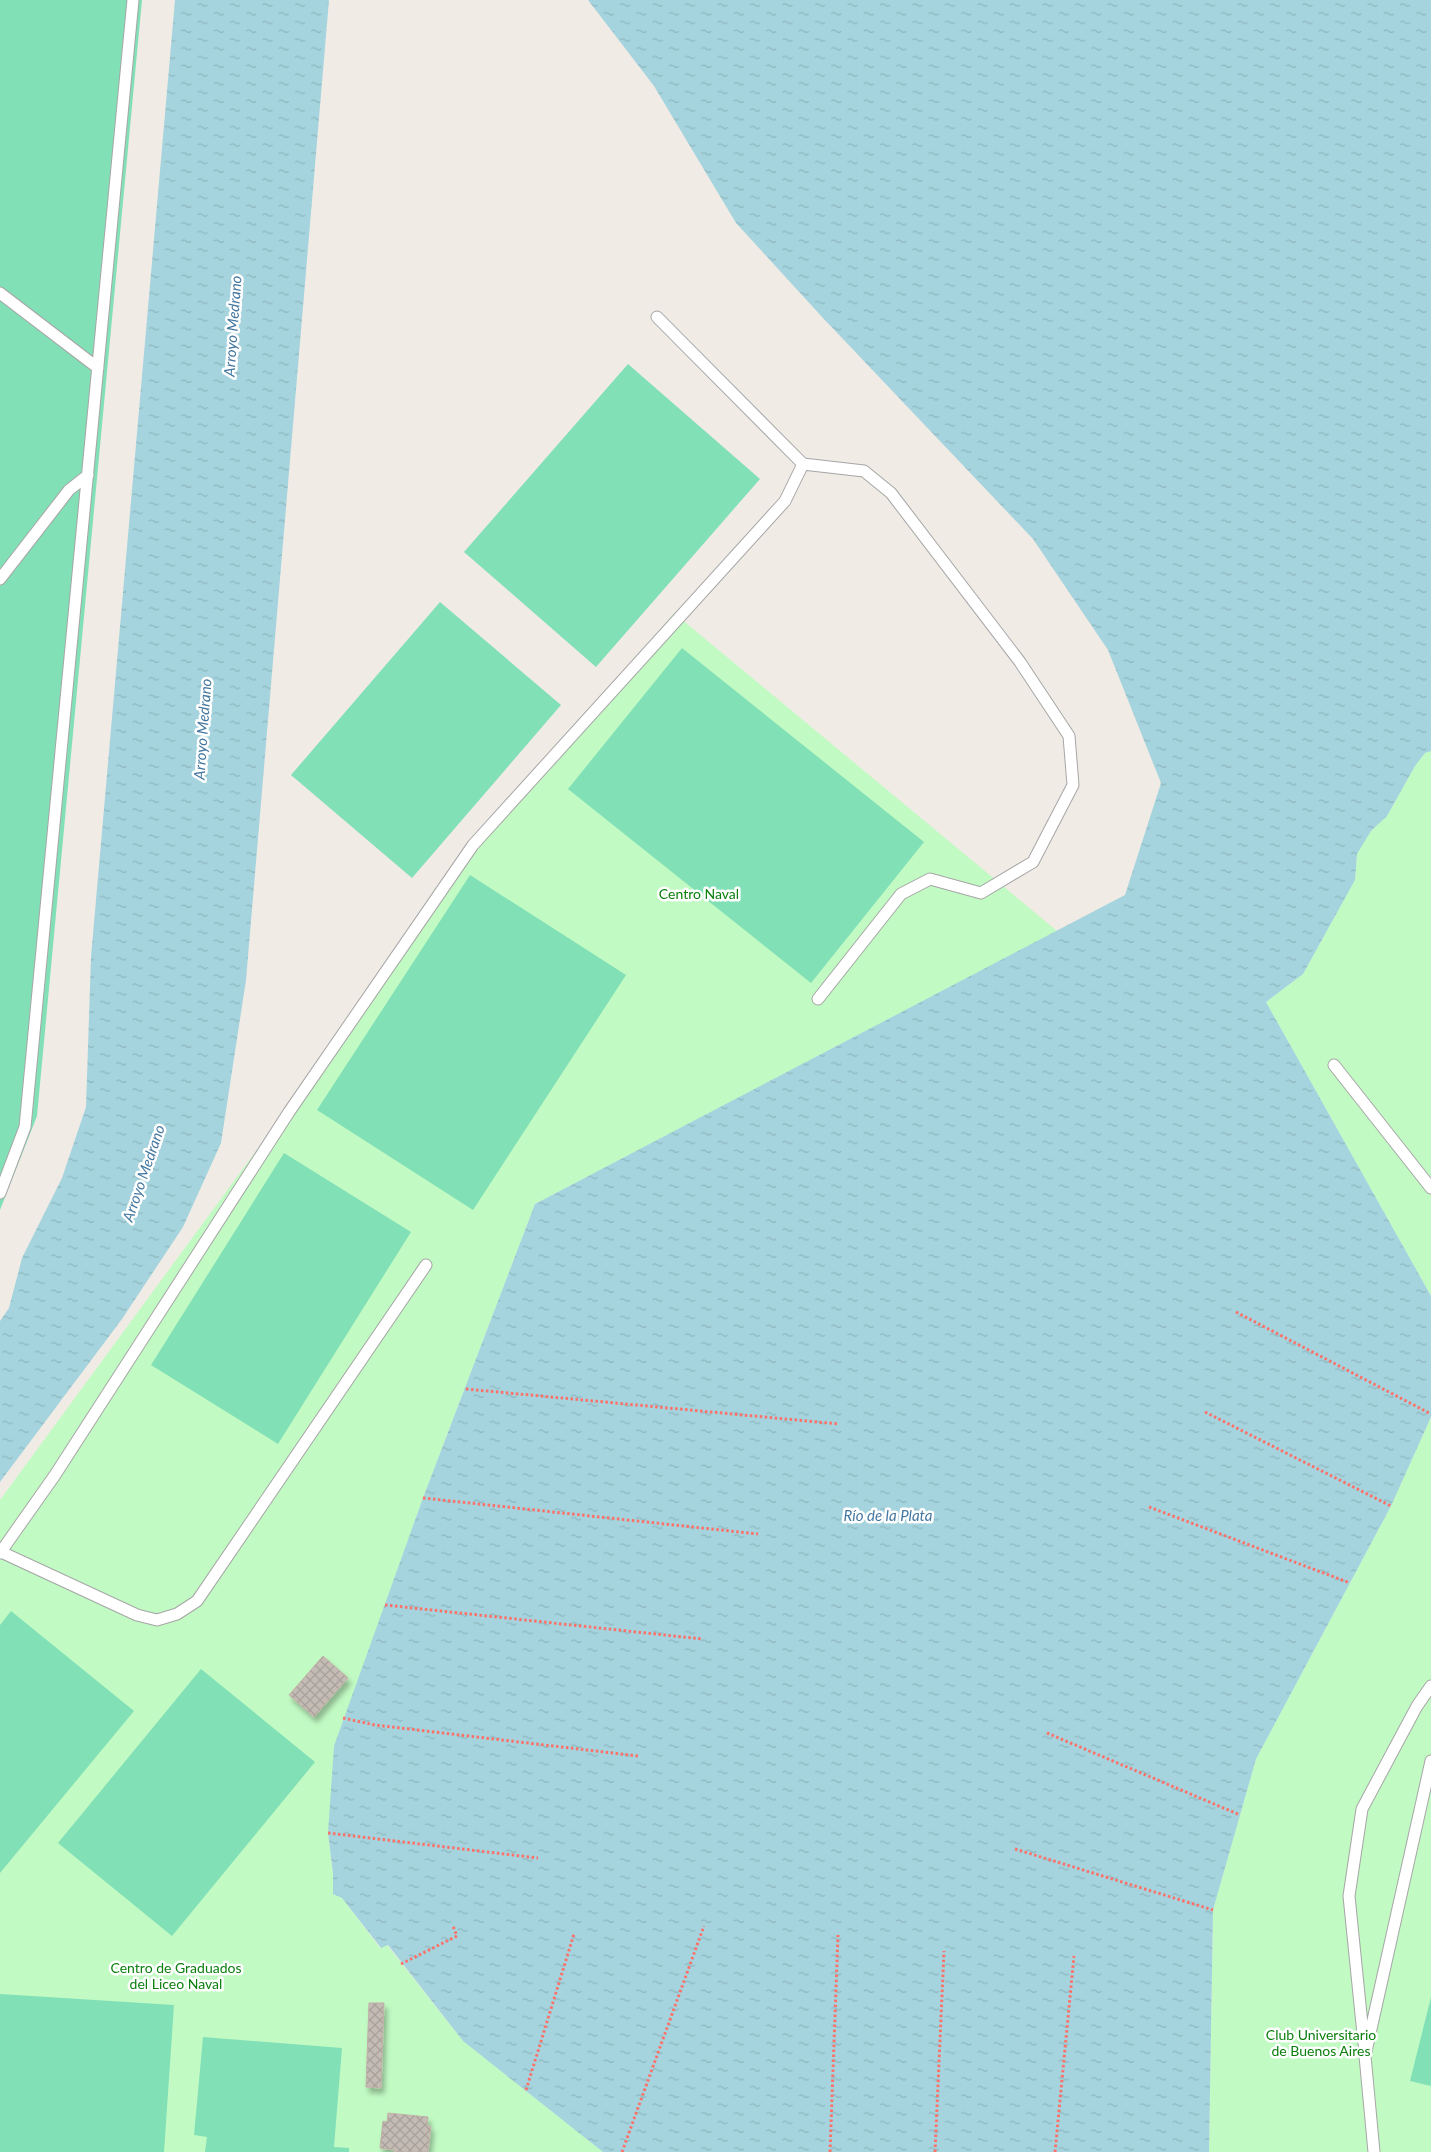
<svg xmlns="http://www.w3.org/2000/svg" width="1431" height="2152" font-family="Lato,sans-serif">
  <defs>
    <pattern id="water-ripples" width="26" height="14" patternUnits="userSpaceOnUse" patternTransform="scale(1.25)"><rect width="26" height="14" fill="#a5d4de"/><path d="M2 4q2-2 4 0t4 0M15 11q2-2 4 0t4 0" fill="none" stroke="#8eb6be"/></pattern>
    <pattern id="building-cross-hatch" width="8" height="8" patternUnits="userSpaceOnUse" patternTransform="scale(1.25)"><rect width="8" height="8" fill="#c4bbb4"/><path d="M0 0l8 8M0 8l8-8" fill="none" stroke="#a8a09a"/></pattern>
    <filter id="shadow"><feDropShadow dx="3" dy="5.5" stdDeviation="2.5" flood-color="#0004"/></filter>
  </defs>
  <rect width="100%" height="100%" fill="#f0ebe5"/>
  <!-- park -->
  <path fill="#c1fac3" d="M 674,613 L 1057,931 L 535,1204 L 423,1498 L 385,1605 L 328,1833 L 333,1873 L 333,1894 L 342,1898 L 380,1948 L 387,1945 L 463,2041 L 603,2152 L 0,2152 L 0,1500 L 479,847 Z
    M 1431,751 L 1431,1296 L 1266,1002 L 1303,974 L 1355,880 L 1357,854 L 1371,831 L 1387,816 L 1415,766 L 1425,753 Z
    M 1431,1417 L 1431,2152 L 1209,2152 L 1213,1910 L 1256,1759 L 1391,1506 Z"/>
  <!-- pitch -->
  <path fill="#82e0b7" d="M 0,0 L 142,0 L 37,1116 L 0,1210 Z
    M 628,364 L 760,479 L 596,667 L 464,552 Z
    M 440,602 L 561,705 L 412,878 L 291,775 Z
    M 682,648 L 924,842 L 811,983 L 568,789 Z
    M 470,875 L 626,975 L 473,1210 L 317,1110 Z
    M 284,1153 L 411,1232 L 278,1444 L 151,1365 Z
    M 11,1611 L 134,1711 L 0,1873 L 0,1625 Z
    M 201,1669 L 315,1762 L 172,1936 L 58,1843 Z
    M 0,1994 L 174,2005 L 164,2152 L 0,2152 Z
    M 1431,1997 L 1431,2086 L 1410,2081 Z
    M 203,2037 L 342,2048 L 334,2147 L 349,2148 L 349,2152 L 205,2152 L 207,2137 L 194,2135 Z"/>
  <!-- water -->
  <path fill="url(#water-ripples)" d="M 175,0 L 329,0 L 246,980 L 221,1143 L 183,1227 L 122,1319 L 0,1482 L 0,1321 L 9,1308 L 22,1258 L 62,1178 L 86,1107 L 91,957 Z
    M 588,0 L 1431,0 L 1431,751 L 1425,753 L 1415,766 L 1387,816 L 1371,831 L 1357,854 L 1355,880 L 1303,974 L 1266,1002 L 1431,1296 L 1431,1417 L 1391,1506 L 1256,1759 L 1213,1910 L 1209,2152 L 603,2152 L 463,2041 L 388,1945 L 381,1948 L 342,1898 L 333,1894 L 333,1873 L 328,1833 L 334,1746 L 423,1498 L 535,1204 L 1125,895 L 1161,783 L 1108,650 L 1033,539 L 823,318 L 736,223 L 654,86 Z"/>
  <!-- building -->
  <path fill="url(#building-cross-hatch)" stroke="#c2b1a7" filter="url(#shadow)" d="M 323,1656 L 348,1678 L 314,1717 L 289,1695 Z
    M 369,2003 L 384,2003 L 381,2088 L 366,2087 Z
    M 388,2113 L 428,2117 L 427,2126 L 431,2126 L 428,2152 L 394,2152 L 394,2150 L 380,2148 L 383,2121 L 387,2122 Z"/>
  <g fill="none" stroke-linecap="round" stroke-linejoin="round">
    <!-- service casing -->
    <g stroke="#a6a6a6" stroke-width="13">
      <path id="service" d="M 0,293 L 98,368
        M 803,464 L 864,471 L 891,493 L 1020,662 L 1069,736 L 1073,785 L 1033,862 L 981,893 L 930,879 L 901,894 L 818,999
        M 0,579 L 69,490 L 88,475
        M 1334,1065 L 1431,1188
        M 0,1193 L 25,1127 L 133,0
        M 1,1552 L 137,1615 L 157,1620 L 177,1614 L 197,1601 L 426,1265
        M 0,1553 L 55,1475 L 289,1112 L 473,845 L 785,501 L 803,464 L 657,317
        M 1364,2044 L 1349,1896 L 1362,1809 L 1417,1706 L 1431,1686
        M 1374,2152 L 1365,2056 L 1431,1761"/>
    </g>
    <!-- path -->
    <path stroke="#fb726a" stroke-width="3" stroke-dasharray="2.5 2.5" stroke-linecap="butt" d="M 1236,1312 L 1431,1414
      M 466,1389 L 839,1424
      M 1205,1412 L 1391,1506
      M 423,1498 L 758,1534
      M 1149,1507 L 1350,1583
      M 385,1605 L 702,1639
      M 343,1718 L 375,1725 L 638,1756
      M 1047,1733 L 1240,1815
      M 328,1833 L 538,1858
      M 1015,1849 L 1213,1910
      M 401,1964 L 457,1936 L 453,1926
      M 526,2090 L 574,1934
      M 622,2152 L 704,1926
      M 830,2152 L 838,1935
      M 935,2152 L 944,1951
      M 1055,2152 L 1074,1956"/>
    <!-- service -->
    <use href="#service" stroke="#fff" stroke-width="11"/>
  </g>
  <g text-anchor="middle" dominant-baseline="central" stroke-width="5" stroke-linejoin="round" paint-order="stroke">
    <!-- park labels -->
    <g font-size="14" fill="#0a7f0e" stroke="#fff">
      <text x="699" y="893">Centro Naval</text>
      <text x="176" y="1967">Centro de Graduados<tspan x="176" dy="16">del Liceo Naval</tspan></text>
      <text x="1321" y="2034">Club Universitario<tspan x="1321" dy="16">de Buenos Aires</tspan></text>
    </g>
    <!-- water labels -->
    <g font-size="15" font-style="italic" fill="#4477a0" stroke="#fff">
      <text transform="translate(232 326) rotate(-86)">Arroyo Medrano</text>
      <text transform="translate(202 729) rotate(-86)">Arroyo Medrano</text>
      <text transform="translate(143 1173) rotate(-71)">Arroyo Medrano</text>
      <text x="888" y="1515">Río de la Plata</text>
    </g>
  </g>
</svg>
